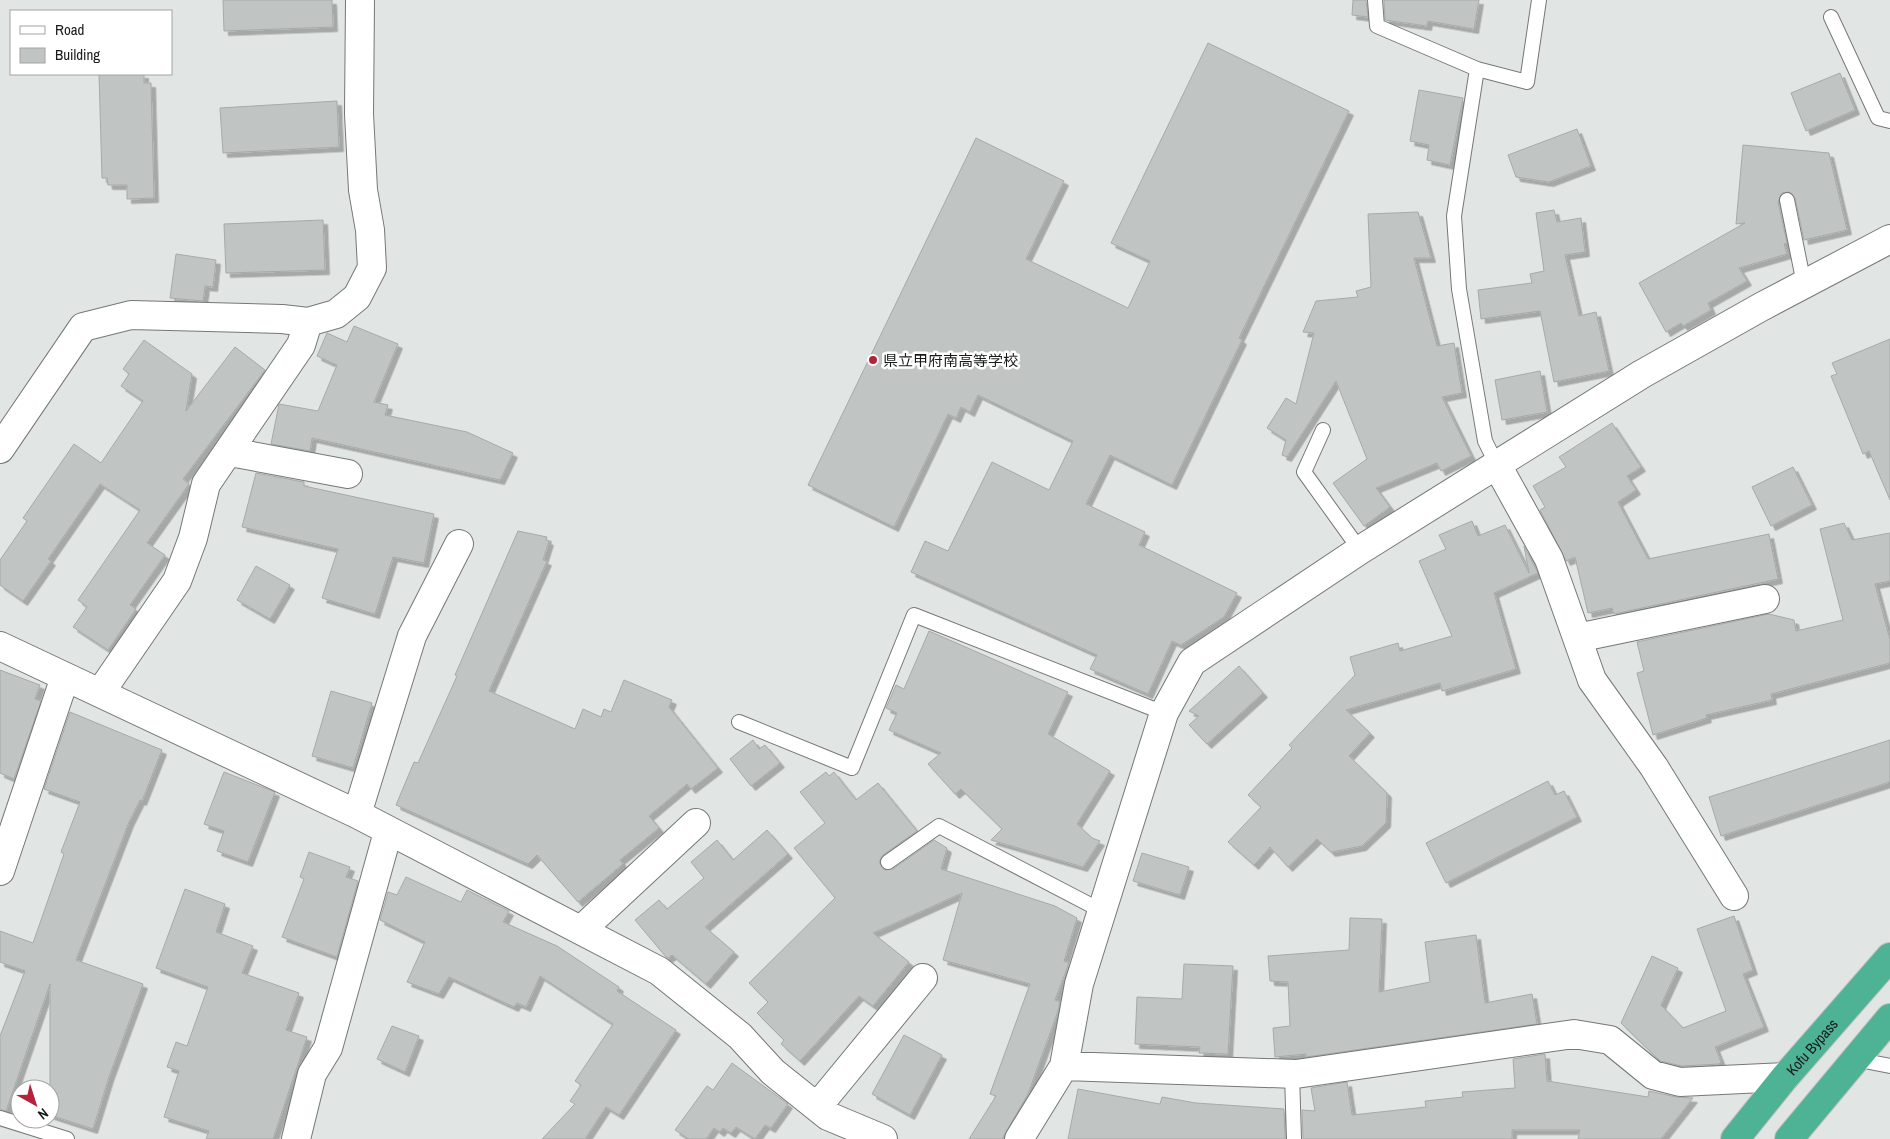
<svg xmlns="http://www.w3.org/2000/svg" width="1890" height="1139" font-family="'Archivo Narrow','Noto Sans JP',sans-serif">
  <defs>
    <filter id="shadow"><feDropShadow dx="4.5" dy="4.5" stdDeviation="0" flood-color="#0004"/></filter>
  </defs>
  <rect width="100%" height="100%" fill="#e1e5e3"/>
  <!-- building -->
  <path fill="#c0c4c2" stroke="#a6aba9" filter="url(#shadow)" d="M 223,0 L 332,0 L 333,27 L 224,31 Z
    M 1353,0 L 1366,0 L 1368,17 L 1352,15 Z
    M 1384,0 L 1479,0 L 1474,29 L 1428,21 L 1427,26 L 1385,20 Z
    M 1208,43 L 1349,111 L 1239,338 L 1242,340 L 1172,485 L 1110,455 L 1086,504 L 1145,532 L 1139,545 L 1237,593 L 1224,617 L 1181,645 L 1172,641 L 1148,694 L 1090,669 L 1097,655 L 911,572 L 925,541 L 948,551 L 992,462 L 1049,490 L 1073,441 L 978,395 L 970,412 L 961,407 L 956,418 L 948,414 L 894,527 L 808,485 L 976,138 L 1064,181 L 1026,259 L 1128,308 L 1150,261 L 1111,243 Z
    M 1840,73 L 1855,110 L 1806,131 L 1791,93 Z
    M 99,74 L 144,74 L 144,83 L 151,83 L 154,198 L 127,199 L 127,185 L 108,185 L 107,178 L 102,178 Z
    M 1419,90 L 1463,98 L 1450,165 L 1427,160 L 1429,145 L 1410,141 Z
    M 337,101 L 339,147 L 223,153 L 220,108 Z
    M 1577,129 L 1591,166 L 1549,182 L 1516,177 L 1508,155 Z
    M 1743,145 L 1829,153 L 1847,230 L 1804,240 L 1795,198 L 1789,192 L 1782,193 L 1778,202 L 1787,243 L 1784,244 L 1787,254 L 1739,268 L 1747,281 L 1708,303 L 1711,310 L 1683,326 L 1681,323 L 1666,332 L 1639,283 L 1745,223 L 1736,224 Z
    M 1554,210 L 1557,222 L 1581,218 L 1585,252 L 1565,255 L 1579,316 L 1596,312 L 1609,371 L 1554,382 L 1540,311 L 1481,319 L 1478,290 L 1532,283 L 1530,274 L 1544,271 L 1536,213 Z
    M 1418,212 L 1431,258 L 1414,258 L 1437,346 L 1454,343 L 1462,393 L 1442,397 L 1471,456 L 1441,471 L 1437,463 L 1376,488 L 1390,507 L 1364,526 L 1333,483 L 1367,459 L 1336,381 L 1287,457 L 1282,455 L 1286,440 L 1267,428 L 1286,398 L 1296,404 L 1314,333 L 1303,332 L 1316,301 L 1358,297 L 1356,291 L 1371,287 L 1368,214 Z
    M 323,220 L 325,270 L 226,273 L 224,224 Z
    M 176,254 L 216,260 L 213,287 L 205,286 L 203,301 L 170,298 Z
    M 354,326 L 398,344 L 374,402 L 388,405 L 385,415 L 467,432 L 513,453 L 500,480 L 312,438 L 310,451 L 271,444 L 279,404 L 318,411 L 337,365 L 317,356 L 327,333 L 347,342 Z
    M 1890,339 L 1890,500 L 1869,451 L 1863,454 L 1831,376 L 1837,374 L 1832,363 Z
    M 144,340 L 192,374 L 186,411 L 235,347 L 265,370 L 183,479 L 189,484 L 147,543 L 165,555 L 130,605 L 136,609 L 108,650 L 73,627 L 87,607 L 78,600 L 140,510 L 100,484 L 48,559 L 51,561 L 23,601 L 0,585 L 0,560 L 27,521 L 23,518 L 74,444 L 101,463 L 143,401 L 121,386 L 129,374 L 123,369 Z
    M 1540,371 L 1547,412 L 1502,420 L 1495,380 Z
    M 1612,423 L 1641,467 L 1627,476 L 1636,490 L 1618,502 L 1648,559 L 1769,534 L 1778,579 L 1614,614 L 1612,608 L 1588,613 L 1575,557 L 1566,561 L 1540,510 L 1545,507 L 1533,486 L 1566,467 L 1559,457 Z
    M 1793,467 L 1812,505 L 1771,526 L 1752,487 Z
    M 256,473 L 304,482 L 304,486 L 434,514 L 424,563 L 393,557 L 375,614 L 322,598 L 338,549 L 242,527 Z
    M 1472,521 L 1478,536 L 1505,525 L 1529,573 L 1524,546 L 1538,573 L 1494,593 L 1516,669 L 1442,691 L 1440,683 L 1346,710 L 1370,733 L 1349,756 L 1387,793 L 1386,823 L 1362,846 L 1331,852 L 1317,839 L 1288,867 L 1270,847 L 1254,865 L 1228,842 L 1261,807 L 1248,795 L 1292,748 L 1289,745 L 1355,675 L 1350,657 L 1398,643 L 1400,651 L 1452,636 L 1419,561 L 1446,549 L 1439,535 Z
    M 1844,523 L 1852,540 L 1890,533 L 1890,581 L 1875,584 L 1890,640 L 1890,663 L 1771,694 L 1772,700 L 1706,715 L 1707,718 L 1653,735 L 1637,673 L 1644,671 L 1637,642 L 1769,614 L 1794,620 L 1796,631 L 1843,620 L 1820,529 Z
    M 518,531 L 547,537 L 546,540 L 549,541 L 543,560 L 547,561 L 489,691 L 575,729 L 583,709 L 601,717 L 604,709 L 611,712 L 624,680 L 672,700 L 669,707 L 718,768 L 691,789 L 687,784 L 649,816 L 659,828 L 620,860 L 623,864 L 578,902 L 537,855 L 528,864 L 396,805 L 414,762 L 418,763 L 457,676 L 455,675 Z
    M 256,566 L 290,585 L 270,619 L 237,600 Z
    M 929,631 L 1068,692 L 1048,734 L 1110,771 L 1077,824 L 1092,838 L 1100,841 L 1083,867 L 991,840 L 1002,829 L 961,789 L 955,794 L 928,764 L 941,753 L 889,730 L 897,713 L 886,708 L 896,685 L 904,689 Z
    M 1239,666 L 1263,693 L 1207,744 L 1189,725 L 1199,716 L 1189,711 Z
    M 0,670 L 40,685 L 35,699 L 41,701 L 14,779 L 0,773 Z
    M 331,691 L 372,703 L 353,768 L 312,756 Z
    M 70,712 L 162,750 L 142,801 L 140,800 L 129,822 L 76,960 L 143,984 L 109,1077 L 93,1129 L 50,1115 L 50,984 L 6,1111 L 0,1109 L 0,1036 L 25,971 L 0,962 L 0,931 L 33,943 L 64,854 L 61,852 L 80,802 L 44,789 Z
    M 753,740 L 759,749 L 765,745 L 780,763 L 751,786 L 730,759 Z
    M 1890,740 L 1890,782 L 1721,836 L 1709,797 Z
    M 224,772 L 275,792 L 248,862 L 217,851 L 224,831 L 204,824 Z
    M 826,772 L 829,776 L 834,772 L 856,800 L 878,783 L 917,831 L 883,855 L 879,862 L 884,870 L 893,869 L 934,840 L 947,848 L 941,869 L 1055,906 L 1077,918 L 1064,961 L 1069,963 L 1055,1000 L 1060,1002 L 1058,1011 L 1028,1094 L 1002,1139 L 969,1139 L 996,1096 L 990,1094 L 1030,984 L 943,960 L 962,893 L 873,933 L 909,962 L 873,1006 L 859,996 L 800,1061 L 781,1044 L 784,1040 L 757,1013 L 768,1002 L 749,983 L 835,898 L 794,848 L 825,823 L 800,792 Z
    M 1548,781 L 1555,795 L 1564,791 L 1577,817 L 1446,883 L 1426,843 Z
    M 767,830 L 788,854 L 705,927 L 734,952 L 706,984 L 672,955 L 668,958 L 666,957 L 635,920 L 659,900 L 667,909 L 704,878 L 691,862 L 717,840 L 733,860 Z
    M 309,852 L 350,867 L 346,877 L 358,881 L 337,957 L 282,937 L 304,879 L 300,877 Z
    M 1142,853 L 1189,867 L 1180,895 L 1133,881 Z
    M 406,877 L 461,902 L 467,890 L 509,911 L 503,922 L 557,946 L 619,987 L 617,991 L 676,1030 L 619,1115 L 606,1107 L 585,1139 L 542,1139 L 575,1104 L 570,1101 L 581,1085 L 575,1081 L 613,1024 L 540,976 L 526,1007 L 517,1003 L 514,1007 L 449,977 L 439,994 L 407,982 L 425,942 L 380,920 L 388,892 L 397,895 Z
    M 185,889 L 225,904 L 216,932 L 253,946 L 242,973 L 299,993 L 286,1030 L 307,1037 L 273,1139 L 206,1139 L 209,1131 L 164,1117 L 179,1071 L 167,1067 L 176,1042 L 187,1046 L 208,987 L 156,968 Z
    M 1734,916 L 1753,970 L 1743,974 L 1764,1027 L 1715,1047 L 1721,1062 L 1719,1064 L 1682,1066 L 1660,1061 L 1621,1023 L 1652,956 L 1678,968 L 1661,1005 L 1683,1028 L 1726,1011 L 1697,929 Z
    M 1350,918 L 1382,919 L 1379,992 L 1430,982 L 1425,942 L 1476,935 L 1485,1003 L 1532,994 L 1537,1024 L 1306,1057 L 1306,1054 L 1275,1057 L 1273,1028 L 1290,1026 L 1288,982 L 1270,981 L 1268,956 L 1349,950 Z
    M 1184,964 L 1233,966 L 1228,1054 L 1199,1053 L 1200,1047 L 1135,1044 L 1137,997 L 1182,999 Z
    M 392,1026 L 419,1036 L 405,1072 L 377,1059 Z
    M 904,1035 L 942,1055 L 910,1115 L 872,1094 Z
    M 1545,1054 L 1547,1081 L 1648,1097 L 1649,1091 L 1676,1097 L 1693,1098 L 1661,1139 L 1578,1139 L 1580,1130 L 1512,1130 L 1512,1139 L 1303,1139 L 1302,1110 L 1315,1111 L 1311,1088 L 1347,1082 L 1352,1115 L 1426,1107 L 1425,1101 L 1463,1097 L 1462,1092 L 1515,1088 L 1513,1059 Z
    M 732,1063 L 788,1104 L 771,1128 L 765,1125 L 755,1139 L 736,1127 L 731,1133 L 723,1128 L 720,1132 L 714,1128 L 706,1139 L 689,1139 L 675,1130 L 707,1086 L 713,1090 Z
    M 1078,1089 L 1160,1104 L 1162,1097 L 1196,1103 L 1284,1109 L 1285,1139 L 1068,1139 Z"/>
  <g fill="none" stroke-linecap="round" stroke-linejoin="round">
    <!-- service casing -->
    <g stroke="#747876" stroke-width="16">
      <path id="service" d="M 1375,0 L 1377,26 L 1477,69
        M 1831,17 L 1878,118 L 1890,121
        M 1787,200 L 1804,284
        M 1323,430 L 1304,472 L 1360,550
        M 1497,465 L 1485,441 L 1459,289 L 1454,216 L 1477,69 L 1527,82 L 1539,0
        M 739,722 L 852,768 L 914,615 L 1164,713
        M 888,862 L 939,826 L 1102,911
        M 1854,1059 L 1890,1066
        M 1292,1074 L 1294,1139
        M 0,1118 L 67,1139"/>
    </g>
    <!-- minor casing -->
    <g stroke="#747876" stroke-width="30">
      <path id="minor" d="M 0,449 L 83,327 L 131,315 L 282,319 L 308,322 L 336,314 L 357,297 L 372,268 L 370,230 L 363,190 L 359,114 L 360,0
        M 230,452 L 348,474
        M 1497,465 L 1549,559 L 1592,680 L 1654,767 L 1734,896
        M 1577,638 L 1765,599
        M 0,646 L 357,814 L 659,971 L 740,1036 L 773,1072 L 828,1116 L 883,1139
        M 100,693 L 177,581 L 193,538 L 206,484 L 301,345 L 308,322
        M 357,814 L 412,636 L 459,544
        M 0,871 L 65,677
        M 581,930 L 696,823
        M 1064,1066 L 1296,1074 L 1574,1034 L 1610,1040 L 1653,1075 L 1680,1082 L 1785,1077
        M 817,1107 L 923,978
        M 296,1139 L 312,1074 L 328,1048 L 388,832
        M 1019,1139 L 1064,1066 L 1079,984 L 1164,713 L 1192,662 L 1360,550 L 1642,374 L 1761,307 L 1890,239"/>
    </g>
    <!-- trunk casing -->
    <g stroke="#bfbfbf" stroke-width="30">
      <g id="trunk">
        <path id="s1" d="M 1735,1139 L 1785,1077 L 1890,957"/>
        <path d="M 1789,1139 L 1890,1018"/>
      </g>
    </g>
    <!-- service -->
    <use href="#service" stroke="#fff" stroke-width="14"/>
    <!-- minor -->
    <use href="#minor" stroke="#fff" stroke-width="28"/>
    <!-- trunk -->
    <use href="#trunk" stroke="#4eb394" stroke-width="28"/>
  </g>
  <!-- markers -->
  <circle fill="#b4223e" stroke="#fff" stroke-width="2" cx="873" cy="360" r="5"/>
  <g text-anchor="middle" dominant-baseline="central" stroke-width="5" stroke-linejoin="round" paint-order="stroke">
    <!-- poi labels -->
    <g font-size="15" fill="#191b1a" stroke="#fff" text-anchor="start">
      <text x="883" y="360">県立甲府南高等学校</text>
    </g>
    <!-- street labels -->
    <g font-size="15" fill="#191b1a" stroke="#fff">
      <text stroke="none"><textPath href="#s1" startOffset="120">Kofu Bypass</textPath></text>
    </g>
  </g>
  <!-- legend -->
  <rect x="10" y="10" width="162" height="65" fill="#ffffff" stroke="#a3a4a3"/>
  <rect x="20" y="26" width="25" height="8" fill="#ffffff" stroke="#a3a4a3"/>
  <text x="55" y="35" font-size="15" fill="#191b1a">Road</text>
  <rect x="20" y="48" width="25" height="15" fill="#c0c4c2" stroke="#a3a4a3"/>
  <text x="55" y="60" font-size="15" fill="#191b1a">Building</text>
  <!-- north arrow -->
  <g transform="translate(35 1104) rotate(141)"><circle r="24" fill="#ffffff" stroke="#a3a4a3"/>
  <path d="M0-4L9 19L0 12L-9 19Z" fill="#b4223e"/>
  <text y="-8" font-size="14" font-weight="bold" text-anchor="middle" fill="#191b1a">N</text>
  </g>
</svg>
